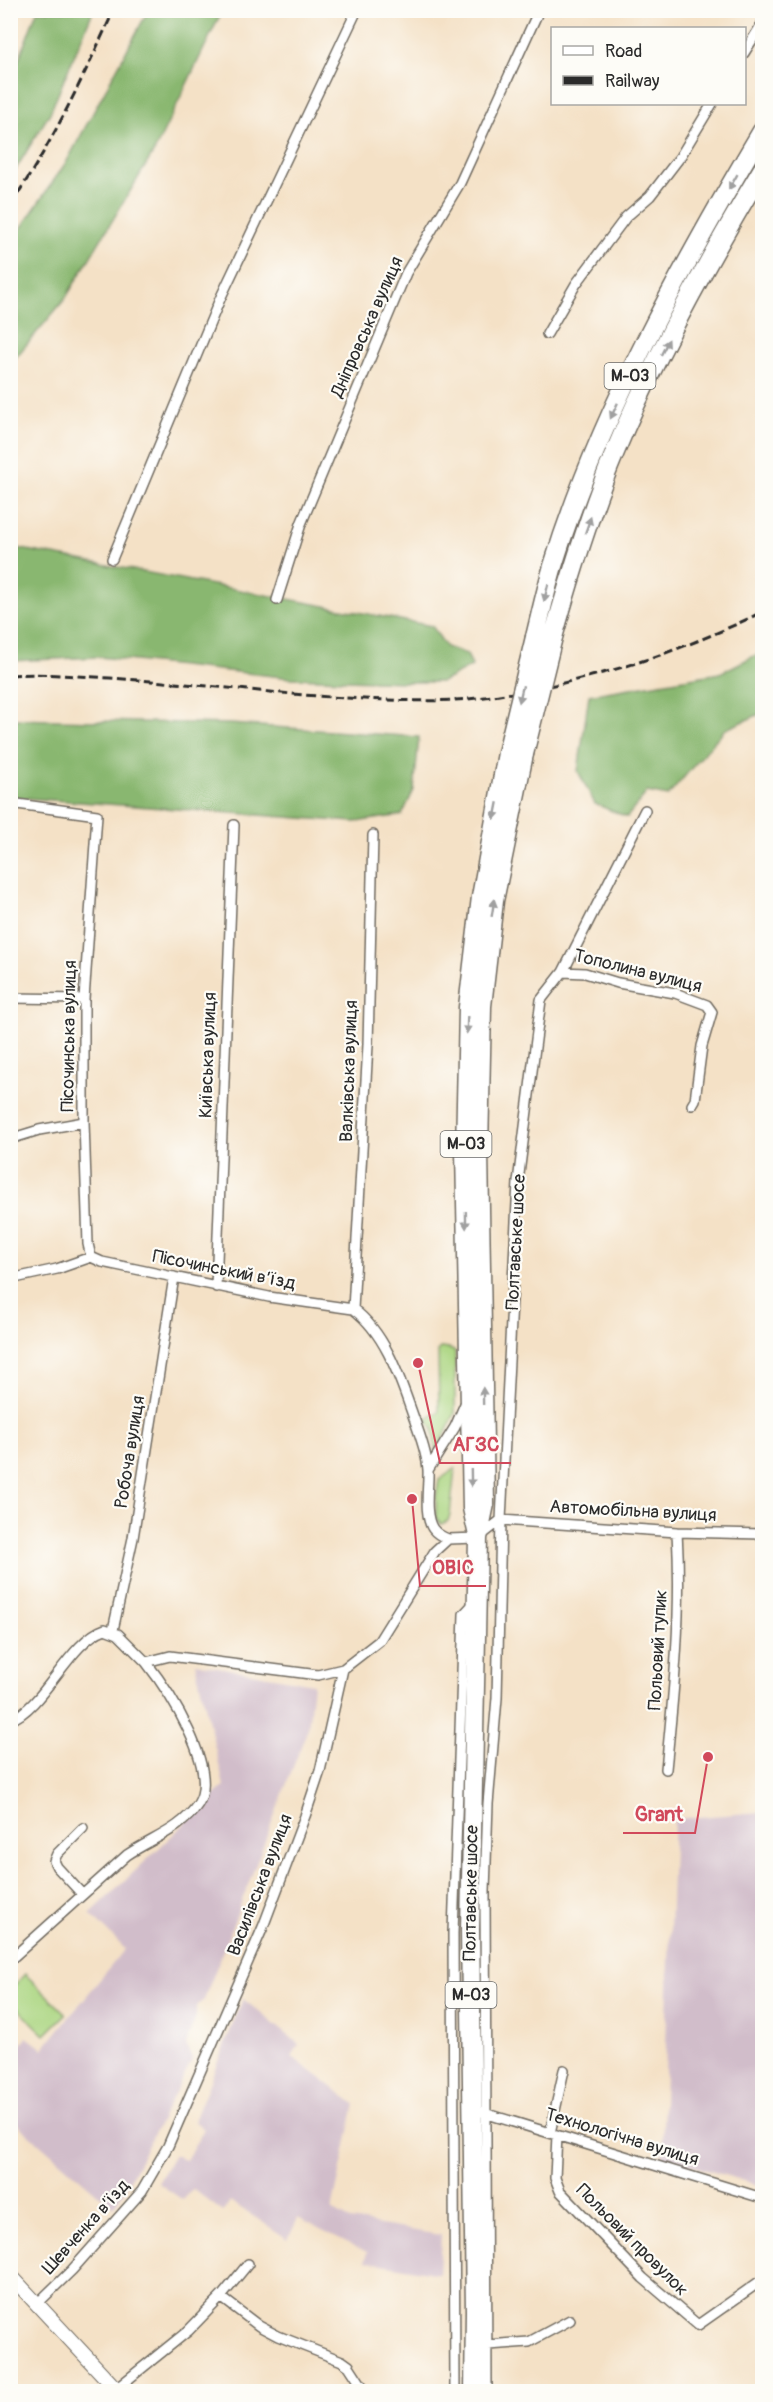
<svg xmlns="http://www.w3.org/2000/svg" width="773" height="2402" font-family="Pangolin,sans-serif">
  <rect width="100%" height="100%" fill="#fdfcf7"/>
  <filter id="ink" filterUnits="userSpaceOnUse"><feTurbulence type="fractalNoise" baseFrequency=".0167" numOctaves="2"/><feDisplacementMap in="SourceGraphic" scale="12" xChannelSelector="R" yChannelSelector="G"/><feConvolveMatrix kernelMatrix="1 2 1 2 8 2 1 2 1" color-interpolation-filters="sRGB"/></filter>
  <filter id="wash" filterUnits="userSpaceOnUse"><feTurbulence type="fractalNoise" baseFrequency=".008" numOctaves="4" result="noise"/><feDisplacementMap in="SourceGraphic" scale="24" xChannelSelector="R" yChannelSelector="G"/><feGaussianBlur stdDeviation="1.35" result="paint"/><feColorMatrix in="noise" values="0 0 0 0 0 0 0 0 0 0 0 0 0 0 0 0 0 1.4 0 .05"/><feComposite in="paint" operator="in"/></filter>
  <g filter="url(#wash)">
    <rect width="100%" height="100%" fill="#f4e1c6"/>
    <!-- industrial -->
    <path fill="#d1bdca" d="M 195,1663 L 313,1684 L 308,1728 L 204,2000 L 196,2006 L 196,2016 L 186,2044 L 192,2060 L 123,2193 L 113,2207 L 11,2119 L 11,2057 L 27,2037 L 43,2049 L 125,1949 L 90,1914 L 224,1786 Z
      M 762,1812 L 762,2186 L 662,2157 L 674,1819 Z
      M 243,1999 L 299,2044 L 292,2057 L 355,2104 L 332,2210 L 350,2220 L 441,2235 L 439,2274 L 365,2261 L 367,2252 L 298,2218 L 288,2239 L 230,2201 L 223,2212 L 193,2189 L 183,2200 L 158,2183 L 174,2155 L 186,2160 L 204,2129 L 194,2121 Z"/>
    <!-- green -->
    <path fill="#acd682" stroke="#6c8056" stroke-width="1.5" d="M 440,1348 L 450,1349 L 455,1352 L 455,1413 L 439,1447 L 435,1449 L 433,1428 L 426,1419 L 439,1412 L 438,1350 Z
      M 455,1469 L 450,1514 L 448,1521 L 441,1524 L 436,1518 L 436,1497 L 439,1480 Z
      M 25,1974 L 66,2014 L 45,2035 L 11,2002 L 11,1989 Z"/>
    <!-- forest -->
    <path fill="#89b770" stroke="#5a714e" stroke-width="1.5" d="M 37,11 L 93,11 L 50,113 L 11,177 L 11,80 Z
      M 148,11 L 222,11 L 155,150 L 65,299 L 11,363 L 11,243 L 67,161 Z
      M 11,547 L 432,626 L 446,647 L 467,654 L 472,666 L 442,682 L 403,682 L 291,678 L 99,657 L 11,661 Z
      M 762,652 L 762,713 L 724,730 L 668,796 L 647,792 L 627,817 L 595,804 L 578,771 L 589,695 L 720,673 Z
      M 10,719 L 231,724 L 419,737 L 414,790 L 402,815 L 355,822 L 11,797 Z"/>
  </g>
  <g filter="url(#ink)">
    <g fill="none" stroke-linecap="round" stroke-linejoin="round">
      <!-- street casing -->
      <g stroke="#716b61" stroke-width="12">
        <path id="street" d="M 744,53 L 762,24
          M 547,334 L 576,284 L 626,217 L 650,196 L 680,157 L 712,104
          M 112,559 L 220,299 L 357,10
          M 277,600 L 301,524 L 406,273 L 460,183 L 539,10
          M 10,803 L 97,815 L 84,999 L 84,1122 L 88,1244 L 91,1257
          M 563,972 L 585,973 L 618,983 L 675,993 L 707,1005 L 712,1012 L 702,1046 L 695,1100 L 692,1105
          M 10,998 L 84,999
          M 10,1139 L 39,1130 L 84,1122
          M 91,1257 L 102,1262 L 269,1297 L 353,1309 C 387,1334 401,1382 415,1421 C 420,1436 427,1453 428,1470 C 429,1485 423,1515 433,1529 C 436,1533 443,1537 448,1539
          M 10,1279 L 57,1269 L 91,1257
          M 216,1287 L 234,825
          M 353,1309 L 368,1045 L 373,835
          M 428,1470 L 455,1427 L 465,1404
          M 501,1520 L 677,1532 L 762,1534
          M 113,1630 L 133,1538 L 174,1277
          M 10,1720 C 44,1708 69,1641 105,1629 L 118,1634 L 146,1662 L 170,1656 L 318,1675 L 343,1669 L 379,1641 L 435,1551 L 448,1539 L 478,1538 L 501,1520
          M 666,1769 C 674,1690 682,1611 677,1532
          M 82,1894 L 57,1867 L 54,1861 L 57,1854 L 83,1828
          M 10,1960 L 127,1855 C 152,1838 181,1830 198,1804 C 220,1769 168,1690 146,1662
          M 481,2112 L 762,2198
          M 550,2133 L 564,2070
          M 557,2135 L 555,2178 L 560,2191 L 643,2278 L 698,2325 L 762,2280
          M 221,2297 L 259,2326 L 278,2336 L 342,2361 L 349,2366 L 366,2392
          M 37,2304 L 72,2270 L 142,2191 L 168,2146 L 263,1927 L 305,1816 L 320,1771 L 343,1669
          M 488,2345 L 529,2342 L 570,2320
          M 116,2389 L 188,2331 L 221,2297 L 248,2264
          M 455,2392 L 453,1933 L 464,1614 L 476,1601
          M 487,2392 L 485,1891 L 488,1804 L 497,1698 L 501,1520 L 518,1182 L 541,1000 L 563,972 L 645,810"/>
      </g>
      <!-- secondary casing -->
      <g stroke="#716b61" stroke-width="16">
        <path id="secondary" d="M 10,2275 L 119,2392"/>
      </g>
      <!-- highway casing -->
      <g stroke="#716b61" stroke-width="21">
        <path id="highway" d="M 535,637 C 541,613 546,589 553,566 C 599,416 682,266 762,131
          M 552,641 C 570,577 589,514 615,452 C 655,355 708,260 762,170
          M 477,1531 L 472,1508 L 465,1151 L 468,1007 L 481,897 L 507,753
          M 474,2392 L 475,2311 L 470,1930 L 478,1538 L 485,1504 L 479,1151 L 482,1006 L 494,901 L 524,754"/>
      </g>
      <!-- street -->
      <use href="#street" stroke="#fff" stroke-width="9"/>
      <!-- secondary -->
      <use href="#secondary" stroke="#fff" stroke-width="14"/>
      <!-- highway -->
      <use href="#highway" stroke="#fff" stroke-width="18"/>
      <!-- rail -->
      <path stroke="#2b2b2b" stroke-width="3" stroke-dasharray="9 4.5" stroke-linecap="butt" d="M 10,205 C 52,145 83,77 114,10
        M 10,675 C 44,673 77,676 110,678 C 189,683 267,693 345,698 C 385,700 438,703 477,698 C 576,686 673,656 762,612"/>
      <!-- highway-bridge casing -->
      <g stroke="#716b61" stroke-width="21" stroke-linecap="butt">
        <path id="highway-bridge" d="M 507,753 L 535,637
          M 524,754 L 552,641"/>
      </g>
      <!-- highway-bridge -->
      <use href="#highway-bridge" stroke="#fff" stroke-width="18"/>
    </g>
    <!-- one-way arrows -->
    <defs><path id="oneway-solid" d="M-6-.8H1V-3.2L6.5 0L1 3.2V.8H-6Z" transform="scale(1.5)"/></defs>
    <g fill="#a0a0a0">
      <use href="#oneway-solid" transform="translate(733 182) rotate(120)"/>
      <use href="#oneway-solid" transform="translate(665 347) rotate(-63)"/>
      <use href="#oneway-solid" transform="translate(614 411) rotate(115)"/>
      <use href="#oneway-solid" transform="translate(588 525) rotate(-71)"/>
      <use href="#oneway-solid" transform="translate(546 593) rotate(104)"/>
      <use href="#oneway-solid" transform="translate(521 694) rotate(103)"/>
      <use href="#oneway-solid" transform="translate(496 811) rotate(101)"/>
      <use href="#oneway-solid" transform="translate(493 908) rotate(-81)"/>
      <use href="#oneway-solid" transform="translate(467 1025) rotate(92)"/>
      <use href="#oneway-solid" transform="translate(466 1220) rotate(89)"/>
      <use href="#oneway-solid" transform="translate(483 1396) rotate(-91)"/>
      <use href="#oneway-solid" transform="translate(471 1478) rotate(89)"/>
    </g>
  </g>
  <g text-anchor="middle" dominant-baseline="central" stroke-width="4.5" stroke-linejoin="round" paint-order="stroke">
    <!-- shield labels -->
    <g fill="#fdfcf7" stroke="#6a6a68" stroke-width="1.5">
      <rect x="604.5" y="363" width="51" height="26" rx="4.5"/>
      <rect x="440.5" y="1131" width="51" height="26" rx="4.5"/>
      <rect x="445.5" y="1982" width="51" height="26" rx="4.5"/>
    </g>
    <g font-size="16" font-weight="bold" fill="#2b2b2b">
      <text x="630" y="376">М-03</text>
      <text x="466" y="1144">М-03</text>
      <text x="471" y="1995">М-03</text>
    </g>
    <!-- street labels -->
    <g font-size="18" fill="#2b2b2b" stroke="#fdfcf7">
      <text transform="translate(367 327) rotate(-66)">Дніпровська вулиця</text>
      <text transform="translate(638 971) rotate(14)">Тополина вулиця</text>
      <text transform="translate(69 1036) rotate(-89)">Пісочинська вулиця</text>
      <text transform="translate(208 1055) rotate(-88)">Київська вулиця</text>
      <text transform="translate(349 1071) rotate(-88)">Валківська вулиця</text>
      <text transform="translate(516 1242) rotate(-87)">Полтавське шосе</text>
      <text transform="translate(224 1270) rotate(11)">Пісочинський в’їзд</text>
      <text transform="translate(130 1452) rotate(-81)">Робоча вулиця</text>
      <text transform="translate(633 1511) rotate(3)">Автомобільна вулиця</text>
      <text transform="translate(658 1650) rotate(-87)">Польовий тупик</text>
      <text transform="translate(260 1885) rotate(-69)">Василівська вулиця</text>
      <text transform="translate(471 1893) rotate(-89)">Полтавське шосе</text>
      <text transform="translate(622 2137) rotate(17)">Технологічна вулиця</text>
      <text transform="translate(86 2227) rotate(-48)">Шевченка в’їзд</text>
      <text transform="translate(632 2240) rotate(45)">Польовий провулок</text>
    </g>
  </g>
  <!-- callouts -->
  <path fill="none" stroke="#d1495b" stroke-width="2" d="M418 1363L440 1463H511M412 1499L420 1586H486M708 1757L695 1833H623"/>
  <g fill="#d1495b" stroke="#fdfcf7" stroke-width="2">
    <circle cx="418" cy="1363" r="6"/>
    <circle cx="412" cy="1499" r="6"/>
    <circle cx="708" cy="1757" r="6"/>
  </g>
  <g font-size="20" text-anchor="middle" font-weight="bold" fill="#d1495b" stroke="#fdfcf7" stroke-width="4.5" stroke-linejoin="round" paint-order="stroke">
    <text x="476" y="1451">АГЗС</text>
    <text x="453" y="1574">ОВІС</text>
    <text x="659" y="1821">Grant</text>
  </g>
  <!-- margin -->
  <rect width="773" height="2402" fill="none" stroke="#fdfcf7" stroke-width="36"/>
  <!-- legend -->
  <rect x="551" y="27" width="195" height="78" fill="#fdfcf7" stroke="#a9a8a5" stroke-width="1.5"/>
  <rect x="563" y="46" width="30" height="9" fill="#ffffff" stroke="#a9a8a5" stroke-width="1.5"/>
  <text x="605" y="57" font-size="18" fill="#2b2b2b">Road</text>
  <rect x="563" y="76" width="30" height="9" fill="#2b2b2b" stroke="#a9a8a5" stroke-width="1.5"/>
  <text x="605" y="87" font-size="18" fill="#2b2b2b">Railway</text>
</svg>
